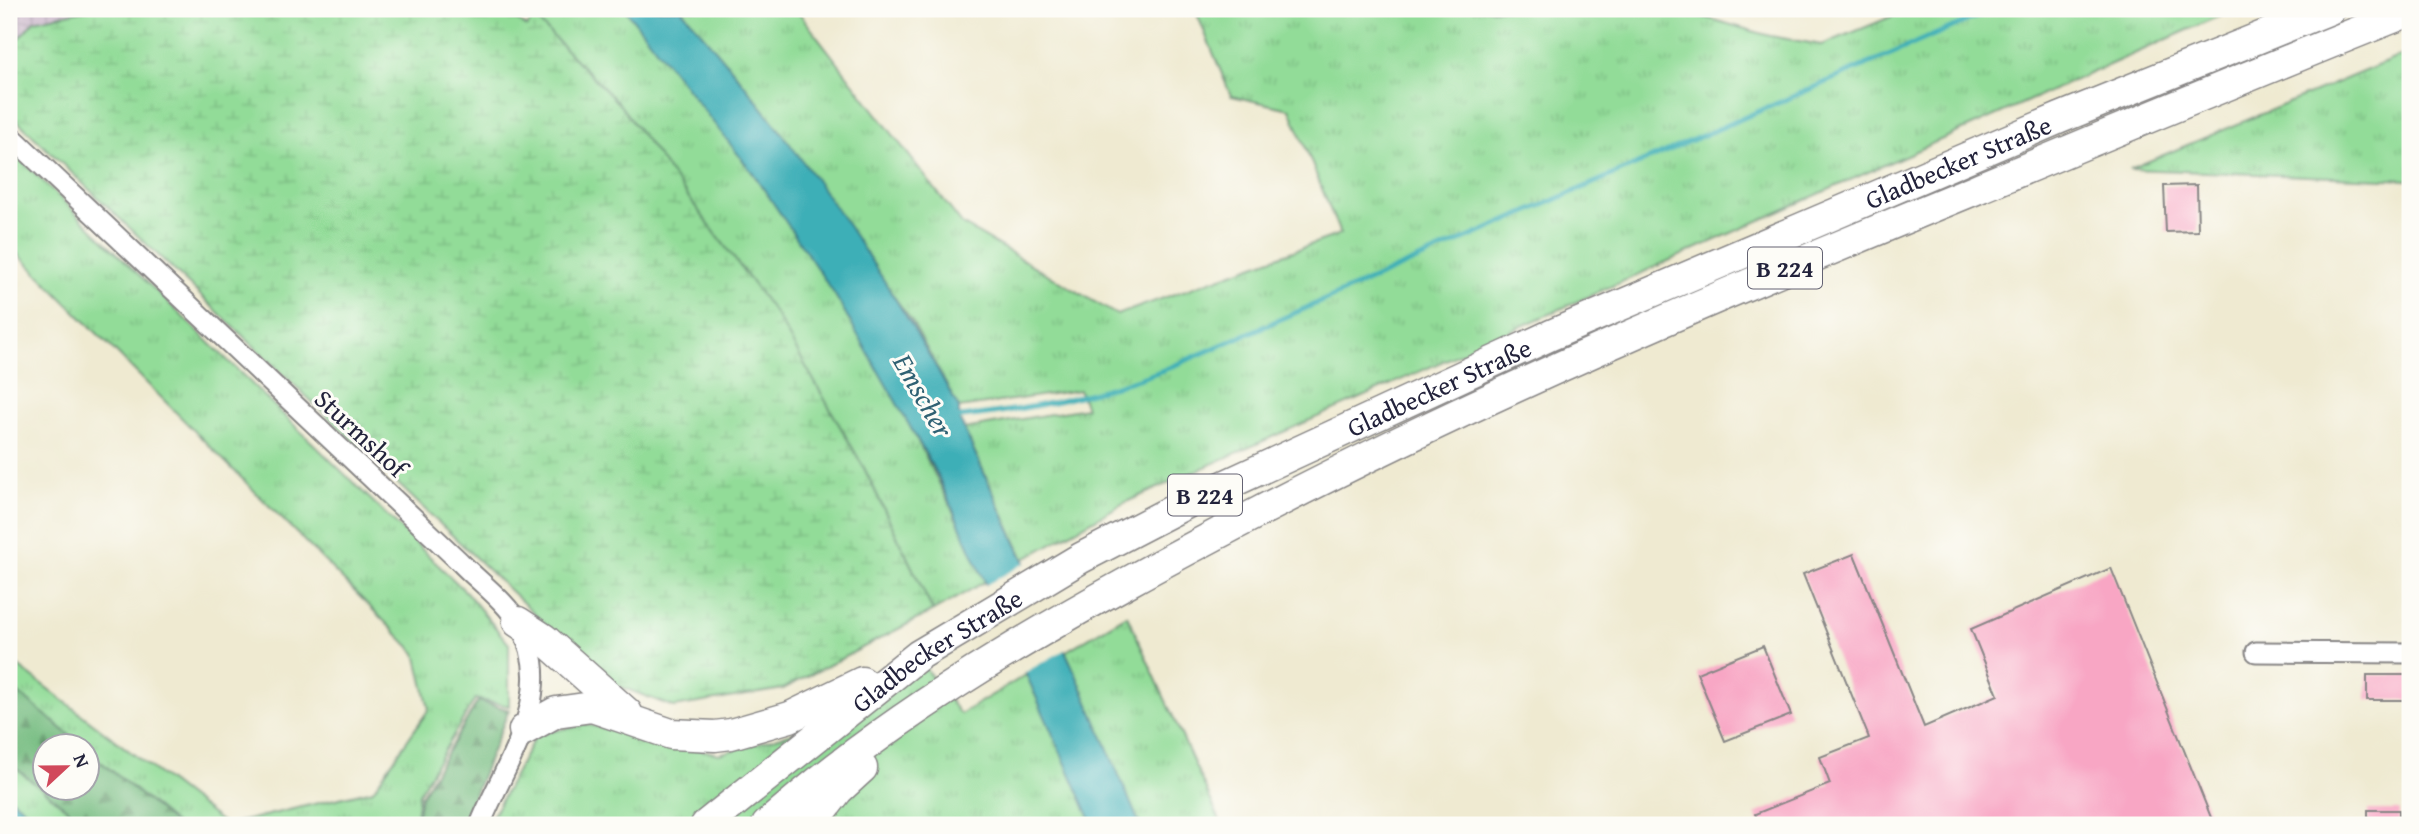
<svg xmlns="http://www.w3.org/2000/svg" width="2419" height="834" font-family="'Gentium Book Plus',serif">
  <defs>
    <pattern id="industrial-grid" width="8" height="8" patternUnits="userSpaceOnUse" patternTransform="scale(1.75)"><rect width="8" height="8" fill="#cfbdcf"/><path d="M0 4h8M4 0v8" fill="none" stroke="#b1a2b3"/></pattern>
    <pattern id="grass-tufts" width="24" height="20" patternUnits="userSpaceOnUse" patternTransform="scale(1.75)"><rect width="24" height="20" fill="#92dc98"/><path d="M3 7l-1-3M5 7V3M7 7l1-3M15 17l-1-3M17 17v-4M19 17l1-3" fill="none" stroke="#7ebc84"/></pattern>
    <pattern id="forest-firs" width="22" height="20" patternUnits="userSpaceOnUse" patternTransform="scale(1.75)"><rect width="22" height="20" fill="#75bc80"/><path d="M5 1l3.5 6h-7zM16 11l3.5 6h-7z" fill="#60986a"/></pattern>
    <pattern id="wetland-marsh" width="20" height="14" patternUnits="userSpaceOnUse" patternTransform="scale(1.75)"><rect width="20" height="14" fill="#92dc98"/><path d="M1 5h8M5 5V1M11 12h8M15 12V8" fill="none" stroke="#7ebc84"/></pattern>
  </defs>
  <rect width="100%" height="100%" fill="#fdfcf7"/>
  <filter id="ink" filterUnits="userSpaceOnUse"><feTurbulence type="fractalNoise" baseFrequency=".0143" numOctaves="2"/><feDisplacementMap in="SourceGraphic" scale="14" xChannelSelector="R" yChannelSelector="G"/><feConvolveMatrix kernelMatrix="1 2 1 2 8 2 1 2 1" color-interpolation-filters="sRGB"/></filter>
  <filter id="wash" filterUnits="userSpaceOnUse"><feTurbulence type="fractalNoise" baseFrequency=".00686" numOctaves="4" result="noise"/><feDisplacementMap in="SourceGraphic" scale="28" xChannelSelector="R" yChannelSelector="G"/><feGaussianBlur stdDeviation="1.57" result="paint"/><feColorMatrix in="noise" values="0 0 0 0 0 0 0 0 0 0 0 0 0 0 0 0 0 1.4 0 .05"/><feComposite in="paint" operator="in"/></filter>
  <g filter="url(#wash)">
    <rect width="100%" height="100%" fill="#efead1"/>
    <!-- industrial -->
    <path fill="url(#industrial-grid)" d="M 9,9 L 89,9 L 35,21 L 9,50 Z"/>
    <!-- grass -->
    <path fill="url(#grass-tufts)" stroke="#5a7f6a" stroke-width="2" d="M 526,9 L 625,9 C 699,101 773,194 835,295 C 892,387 941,483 986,581 L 933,611 L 864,468 L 619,104 Z
      M 681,9 L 796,9 L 962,224 L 1117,315 L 1340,234 L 1290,109 L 1231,96 L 1195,9 L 1676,9 L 1770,36 L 1822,45 L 1910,9 L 2235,9 L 1124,503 L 1024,559 L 964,429 L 1086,408 L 1079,390 L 959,408 L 911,320 Z
      M 2410,52 L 2410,180 L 2130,169 Z
      M 9,148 L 467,593 L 509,644 L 509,706 L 475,699 L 419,793 L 415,825 L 226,825 L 373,790 L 429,709 L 416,653 L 12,248 L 9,252 Z
      M 1127,615 L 1222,825 L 481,825 L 493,815 L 536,735 L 585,724 L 719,754 L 790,734 L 920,661 L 960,714 Z
      M 9,659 L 226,825 L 175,825 L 88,754 L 88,746 L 78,746 L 9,691 Z
      M 9,763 L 88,825 L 44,825 L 9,797 Z"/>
    <!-- forest -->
    <path fill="url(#forest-firs)" stroke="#4c6f5e" stroke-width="2" d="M 9,685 L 83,746 L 46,746 L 46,788 L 88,788 L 88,751 L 177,825 L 88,825 L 9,763 Z
      M 478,701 L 509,710 L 462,825 L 416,825 L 421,796 Z"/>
    <!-- wetland -->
    <path fill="url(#wetland-marsh)" stroke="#5a7f6a" stroke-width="2" d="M 89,9 L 503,9 L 527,27 L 534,17 L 619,104 L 777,316 L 864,468 L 933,611 L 783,689 L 674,707 L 605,681 L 9,113 L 9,50 L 34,21 Z"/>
    <!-- water -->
    <path fill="#3eafb7" stroke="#306879" stroke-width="2" d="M 625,9 L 681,9 C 787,130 882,267 959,408 L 959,418 L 1079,681 L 1140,825 L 1093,825 L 937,474 L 835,295 L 755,176 Z
      M 9,797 L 44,825 L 9,825 Z"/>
    <!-- pier -->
    <path fill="#efead1" d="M 1029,561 L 1068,648 L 1024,673 L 984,586 Z"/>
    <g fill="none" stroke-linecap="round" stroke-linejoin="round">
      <!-- stream -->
      <path stroke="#3eafb7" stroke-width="5" d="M 952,418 C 1025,411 1097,395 1166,369 L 1994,9"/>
    </g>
    <g id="blocks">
      <!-- building -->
      <path fill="#f8a6c4" d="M 2197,185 L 2198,231 L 2166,232 L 2164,186 Z
        M 1854,554 L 1924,727 L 1998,695 L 1971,629 L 2111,568 L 2214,825 L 1760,825 L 1755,814 L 1830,784 L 1820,757 L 1869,738 L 1803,574 Z
        M 1763,646 L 1791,715 L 1725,741 L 1697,673 Z
        M 2367,675 L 2410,675 L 2410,700 L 2367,700 Z
        M 2368,810 L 2399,810 L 2399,825 L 2368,825 Z"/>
    </g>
  </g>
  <g filter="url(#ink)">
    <use href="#blocks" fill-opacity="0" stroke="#888686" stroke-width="2"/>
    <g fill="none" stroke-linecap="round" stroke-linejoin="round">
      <!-- minor casing -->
      <g stroke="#888686" stroke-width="23">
        <path id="minor" d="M 9,134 L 460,562 C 478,581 506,601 519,624 C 560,692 505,762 480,825
          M 2256,652 L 2410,653"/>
      </g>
      <!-- highway casing -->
      <g stroke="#888686" stroke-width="33">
        <g id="highway">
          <path d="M 518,622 L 544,639 L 627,713"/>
          <path d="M 524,730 L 556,712 L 592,707 L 671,734 L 715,736 L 731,734 L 790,717 L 862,682"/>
          <path id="s1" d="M 706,825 L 919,655 L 1081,558 L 1187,503 L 1551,335 L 2060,118 L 2330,9"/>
          <path d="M 767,825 C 909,698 1088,602 1257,513 C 1490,392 1731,290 1974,190 C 2119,130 2264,69 2410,11"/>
          <path d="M 811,825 L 838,790 L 862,768"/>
        </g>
      </g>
      <!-- minor -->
      <use href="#minor" stroke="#fff" stroke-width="19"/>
      <!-- highway -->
      <use href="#highway" stroke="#fff" stroke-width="30"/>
    </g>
  </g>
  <g text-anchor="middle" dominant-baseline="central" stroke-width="6" stroke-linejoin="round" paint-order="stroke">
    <!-- shield labels -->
    <g fill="#fdfcf7" stroke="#646373" stroke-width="2">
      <rect x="1748" y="247.5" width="74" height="41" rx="5"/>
      <rect x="1168" y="474.5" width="74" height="41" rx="5"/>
    </g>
    <g font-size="24" font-weight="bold" fill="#22223b">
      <text x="1785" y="268">B 224</text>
      <text x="1205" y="495">B 224</text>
    </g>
    <!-- street labels -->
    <g font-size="26" fill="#22223b" stroke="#fdfcf7">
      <text stroke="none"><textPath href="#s1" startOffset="1424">Gladbecker Straße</textPath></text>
      <text stroke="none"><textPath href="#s1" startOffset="858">Gladbecker Straße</textPath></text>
      <text transform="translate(361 433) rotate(43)">Sturmshof</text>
      <text stroke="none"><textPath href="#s1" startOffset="290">Gladbecker Straße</textPath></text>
    </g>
    <!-- water labels -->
    <g font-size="28" font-style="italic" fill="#2f6173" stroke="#fdfcf7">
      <text transform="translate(924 395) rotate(60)">Emscher</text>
    </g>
  </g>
  <!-- margin -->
  <rect width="2419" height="834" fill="none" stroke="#fdfcf7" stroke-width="35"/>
  <!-- north arrow -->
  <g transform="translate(66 767) rotate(68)"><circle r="33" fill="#fdfcf7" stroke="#a5a5ac" stroke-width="2"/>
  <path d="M0-5L12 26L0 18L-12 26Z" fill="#d1495b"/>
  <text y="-10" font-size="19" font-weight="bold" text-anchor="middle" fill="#22223b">N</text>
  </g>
</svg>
